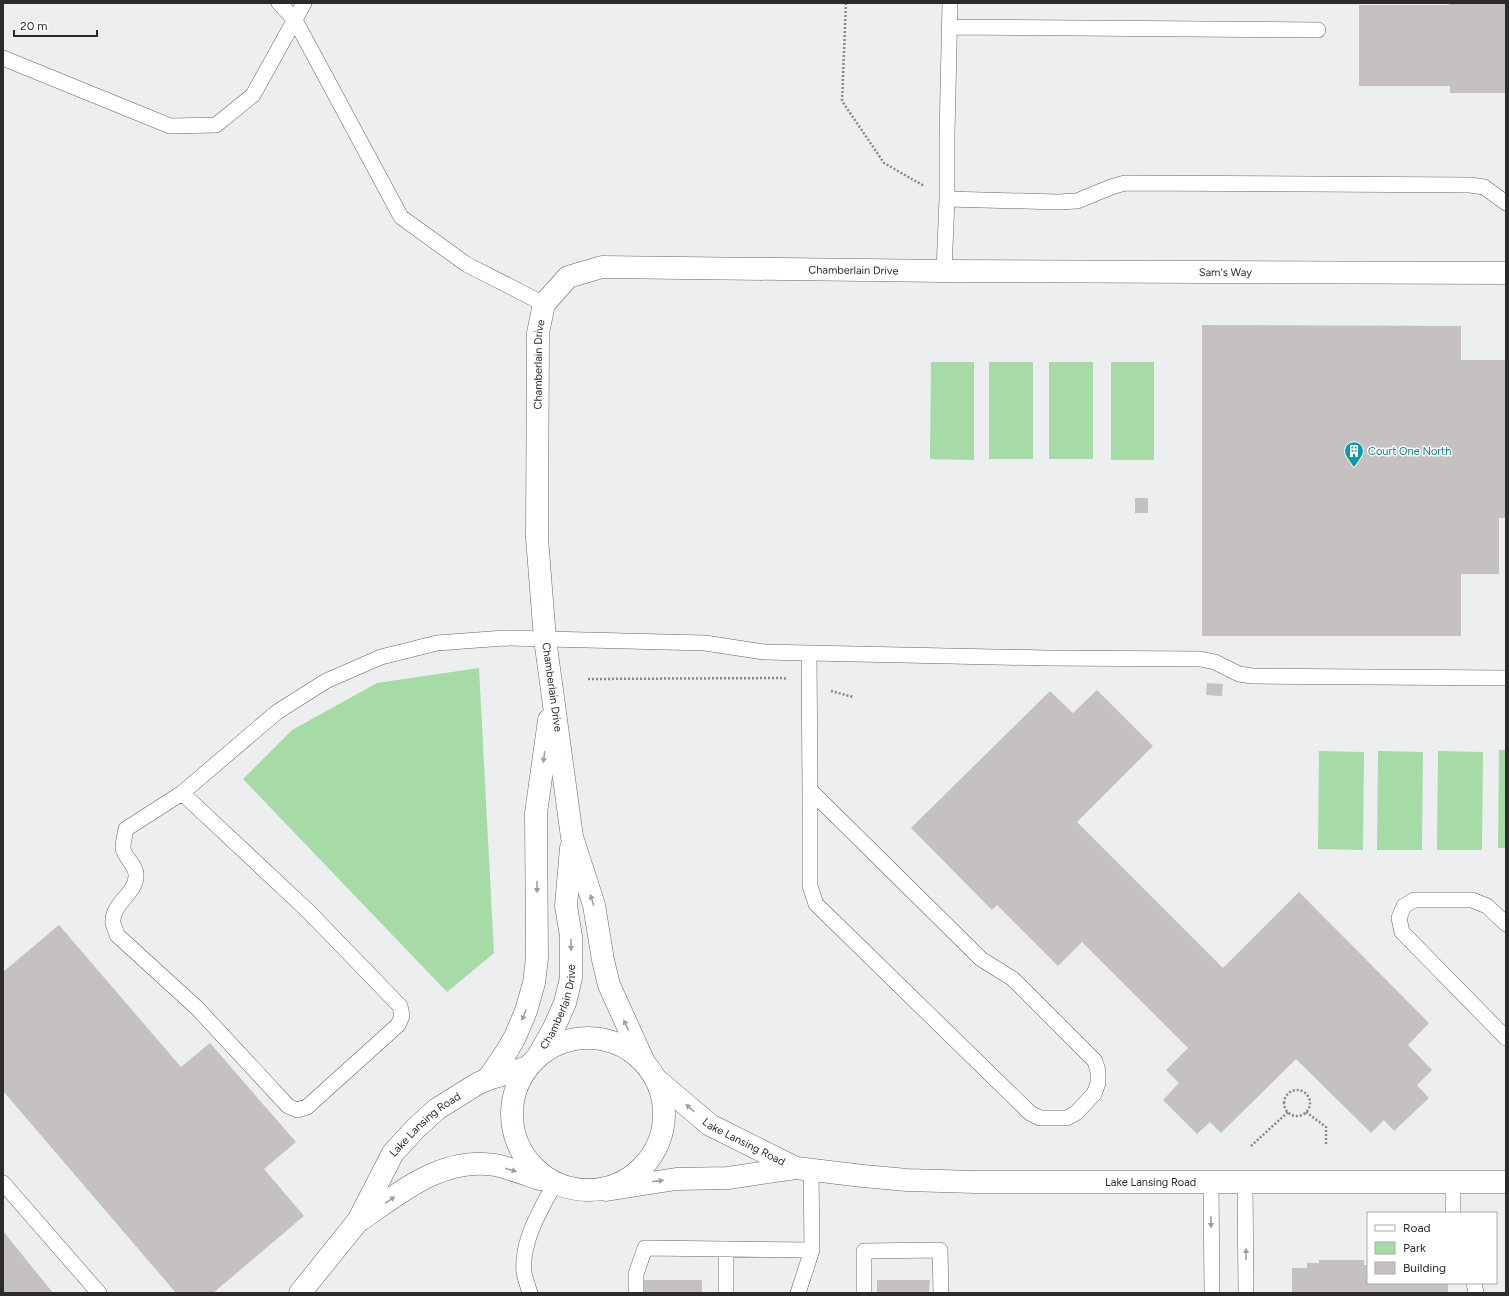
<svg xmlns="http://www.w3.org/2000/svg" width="1509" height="1296" font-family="Figtree,sans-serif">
  <rect width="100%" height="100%" fill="#eceeef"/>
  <!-- green -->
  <path fill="#a6daa7" d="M 931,362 L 974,362 L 974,460 L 930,459 Z
    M 989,362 L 1033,362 L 1033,459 L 989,459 Z
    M 1049,362 L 1093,362 L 1093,459 L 1049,459 Z
    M 1111,362 L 1154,362 L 1154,460 L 1111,460 Z
    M 479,668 L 494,953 L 447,992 L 243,779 L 292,730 L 377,683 Z
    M 1499,750 L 1506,750 L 1506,848 L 1498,848 Z
    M 1319,751 L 1364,752 L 1363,850 L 1318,849 Z
    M 1378,751 L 1423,752 L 1422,850 L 1377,850 Z
    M 1438,751 L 1483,752 L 1482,850 L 1437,850 Z"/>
  <!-- building -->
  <path fill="#c4c1c0" d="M 1449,3 L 1506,3 L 1506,93 L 1450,93 L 1450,86 L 1359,86 L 1359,5 L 1449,5 Z
    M 1202,325 L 1461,326 L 1461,360 L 1506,360 L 1506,518 L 1499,518 L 1499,574 L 1461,574 L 1461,636 L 1202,636 Z
    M 1135,498 L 1148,498 L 1148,513 L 1135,513 Z
    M 1207,683 L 1223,684 L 1222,696 L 1206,695 Z
    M 1097,690 L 1153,746 L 1077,822 L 1223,968 L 1299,892 L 1429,1023 L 1408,1045 L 1432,1070 L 1417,1085 L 1429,1098 L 1394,1131 L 1384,1120 L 1371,1133 L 1296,1059 L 1221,1133 L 1210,1122 L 1197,1134 L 1163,1100 L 1179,1083 L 1166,1070 L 1188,1048 L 1082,942 L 1058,966 L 997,905 L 992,910 L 911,828 L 1050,691 L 1073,713 Z
    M 59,925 L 181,1067 L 210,1043 L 296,1142 L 264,1169 L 304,1216 L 213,1293 L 176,1293 L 3,1091 L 3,972 Z
    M 3,1231 L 53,1293 L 3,1293 Z
    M 1319,1260 L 1364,1260 L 1364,1265 L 1368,1265 L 1368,1283 L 1448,1283 L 1448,1293 L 1292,1293 L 1292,1268 L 1307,1268 L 1307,1263 L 1319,1263 Z
    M 642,1280 L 702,1280 L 702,1293 L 642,1293 Z
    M 877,1280 L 930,1280 L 929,1293 L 877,1293 Z"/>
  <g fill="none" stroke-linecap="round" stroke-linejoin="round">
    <!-- service casing -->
    <g stroke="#646667" stroke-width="16">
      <path id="service" d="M 279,3 L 295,20 L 401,217 L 466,264 L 544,304
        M 950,27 L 1318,30
        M 3,58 L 170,126 L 216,125 L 253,95 L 304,3
        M 947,199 L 1058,202 L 1077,201 L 1111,187 L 1125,183 L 1470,185 L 1484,187 L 1506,203
        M 944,271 L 947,199 L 947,134 L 950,3
        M 809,653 L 810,790 L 981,959 L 1013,979 L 1095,1061 L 1098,1071 L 1098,1083 L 1094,1094 L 1076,1113 L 1067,1118 L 1040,1118 L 1030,1113 L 816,904 L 810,886 L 810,790
        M 182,793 L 308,911 L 400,1006 L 402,1016 L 398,1025 L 307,1107 L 297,1110 L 288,1106 L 197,1008 L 117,935 C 116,931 114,927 113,923 C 111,904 136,894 136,876 C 137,865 124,858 123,848 C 123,842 125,835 126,829 L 182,793 L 277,712 L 326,681 L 381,657 L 437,643 L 505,638 L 705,643 L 764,652 L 809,653 L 1047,658 L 1200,659 L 1215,662 L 1239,674 L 1252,676 L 1506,678
        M 1506,924 L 1487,906 L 1472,900 L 1414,900 L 1404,906 L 1399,918 L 1402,932 L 1506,1038
        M 1453,1182 L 1453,1213
        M 3,1183 L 99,1293
        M 1211,1183 L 1212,1293
        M 1245,1183 L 1246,1293
        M 1474,1283 L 1476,1293
        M 530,1293 C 528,1286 525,1279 524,1272 C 521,1241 541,1209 555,1183
        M 636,1293 L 636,1274 L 645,1248 L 812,1250
        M 726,1293 L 726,1249
        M 798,1293 L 812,1250 L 811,1170
        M 864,1293 L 864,1251 L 940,1250 L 941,1293"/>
    </g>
    <!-- minor casing -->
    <g stroke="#646667" stroke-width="23">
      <g id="minor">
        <path id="s1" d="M 538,1056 L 553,1030 L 565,1003 L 571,978 L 571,936 L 566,906 L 571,848"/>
        <path id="s2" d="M 643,1060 L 609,985 L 603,960 L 594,905 L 572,837 L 545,639 L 537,538 L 538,333 L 544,304 L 568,277 L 602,267 L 944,271 L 1506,273"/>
        <path d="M 488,1079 L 507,1051 L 515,1037 L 526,1011 L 534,983 L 537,958 L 536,813 L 549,720"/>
      </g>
    </g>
    <!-- secondary casing -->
    <g stroke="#646667" stroke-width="23">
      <g id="secondary">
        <circle cx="588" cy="1114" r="76"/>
        <path id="s3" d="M 658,1081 L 710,1125 L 796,1168"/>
        <path id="s4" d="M 606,1190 L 676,1179 L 728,1178 L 796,1168 L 863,1176 L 907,1180 L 975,1182 L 1506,1182"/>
        <path d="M 359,1221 C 400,1193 442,1156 495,1165 C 510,1168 525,1174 539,1179 L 543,1179"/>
        <path id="s5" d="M 300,1293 L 358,1221 L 393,1153 L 416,1128 L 437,1109 L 477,1084 L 488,1079 L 528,1067"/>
      </g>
    </g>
    <!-- path -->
    <path stroke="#878889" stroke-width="2.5" stroke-dasharray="2 2" stroke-linecap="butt" d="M 846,3 L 842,101 L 884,163 L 924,186
      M 588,679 L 783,678 L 787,679
      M 831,691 L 853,697
      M1284 1103a13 13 0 1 1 26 0a13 13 0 1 1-26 0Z
      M 1306,1112 L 1326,1127 L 1326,1145
      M 1251,1146 L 1288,1112"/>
    <!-- service -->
    <use href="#service" stroke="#fff" stroke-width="15"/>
    <!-- minor -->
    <use href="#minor" stroke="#fff" stroke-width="22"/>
    <!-- secondary -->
    <use href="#secondary" stroke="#fff" stroke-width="22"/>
  </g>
  <!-- one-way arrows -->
  <defs><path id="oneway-solid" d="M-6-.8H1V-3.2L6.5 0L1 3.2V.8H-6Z"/></defs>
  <g fill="#a0a0a0">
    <use href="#oneway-solid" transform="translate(544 757) rotate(98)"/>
    <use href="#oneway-solid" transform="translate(537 887) rotate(90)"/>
    <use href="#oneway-solid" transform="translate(592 900) rotate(-107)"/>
    <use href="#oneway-solid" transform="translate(571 945) rotate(89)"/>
    <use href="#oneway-solid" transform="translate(524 1015) rotate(112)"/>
    <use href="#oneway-solid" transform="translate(626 1025) rotate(-115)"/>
    <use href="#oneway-solid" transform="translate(690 1108) rotate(-138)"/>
    <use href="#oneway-solid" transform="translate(511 1170) rotate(16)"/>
    <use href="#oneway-solid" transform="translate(658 1181) rotate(-7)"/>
    <use href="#oneway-solid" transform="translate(390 1200) rotate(-34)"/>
    <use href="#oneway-solid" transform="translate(1211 1222) rotate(90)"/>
    <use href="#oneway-solid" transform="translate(1246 1254) rotate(-90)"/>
  </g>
  <!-- icons -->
  <defs>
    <g id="building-pin" transform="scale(1)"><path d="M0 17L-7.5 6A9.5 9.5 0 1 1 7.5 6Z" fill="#0f9aa8" stroke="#fff"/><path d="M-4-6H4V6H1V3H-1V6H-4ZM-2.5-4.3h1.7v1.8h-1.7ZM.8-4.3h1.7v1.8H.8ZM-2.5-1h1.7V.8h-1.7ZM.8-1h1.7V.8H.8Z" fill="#fff"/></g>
  </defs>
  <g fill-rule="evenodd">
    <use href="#building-pin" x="1354" y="451"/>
  </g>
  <g text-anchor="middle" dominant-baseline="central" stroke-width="3" stroke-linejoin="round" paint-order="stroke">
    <!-- street labels -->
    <g font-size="11" fill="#2b2b2c" stroke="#fff">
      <text stroke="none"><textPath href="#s2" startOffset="1094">Chamberlain Drive</textPath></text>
      <text stroke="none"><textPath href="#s2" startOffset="1466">Sam's Way</textPath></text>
      <text stroke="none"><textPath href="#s2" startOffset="710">Chamberlain Drive</textPath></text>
      <text transform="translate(552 687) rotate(82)">Chamberlain Drive</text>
      <text stroke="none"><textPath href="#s1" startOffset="54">Chamberlain Drive</textPath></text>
      <text stroke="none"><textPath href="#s5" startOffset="212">Lake Lansing Road</textPath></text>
      <text stroke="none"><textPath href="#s3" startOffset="106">Lake Lansing Road</textPath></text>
      <text stroke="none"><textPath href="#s4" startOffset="547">Lake Lansing Road</textPath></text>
    </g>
    <!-- culture labels -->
    <g font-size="11" fill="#0d838f" stroke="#fff" text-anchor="start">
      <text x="1368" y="451">Court One North</text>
    </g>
  </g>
  <!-- border -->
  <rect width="1509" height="1296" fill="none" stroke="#2b2b2c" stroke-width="8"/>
  <!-- legend -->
  <rect x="1367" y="1212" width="130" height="72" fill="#ffffff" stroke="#aaaaab"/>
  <rect x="1375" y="1225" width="20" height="6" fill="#ffffff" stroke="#aaaaab"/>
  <text x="1403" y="1232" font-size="12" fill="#2b2b2c">Road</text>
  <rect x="1375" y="1242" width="20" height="12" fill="#a6daa7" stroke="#aaaaab"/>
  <text x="1403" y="1252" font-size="12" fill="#2b2b2c">Park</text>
  <rect x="1375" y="1262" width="20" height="12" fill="#c4c1c0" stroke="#aaaaab"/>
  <text x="1403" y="1272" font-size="12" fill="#2b2b2c">Building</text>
  <!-- scale -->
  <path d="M14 30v6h83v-6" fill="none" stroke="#2b2b2c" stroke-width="2"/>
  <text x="20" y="30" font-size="12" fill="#2b2b2c" stroke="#ffffff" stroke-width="3" paint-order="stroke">20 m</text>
</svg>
